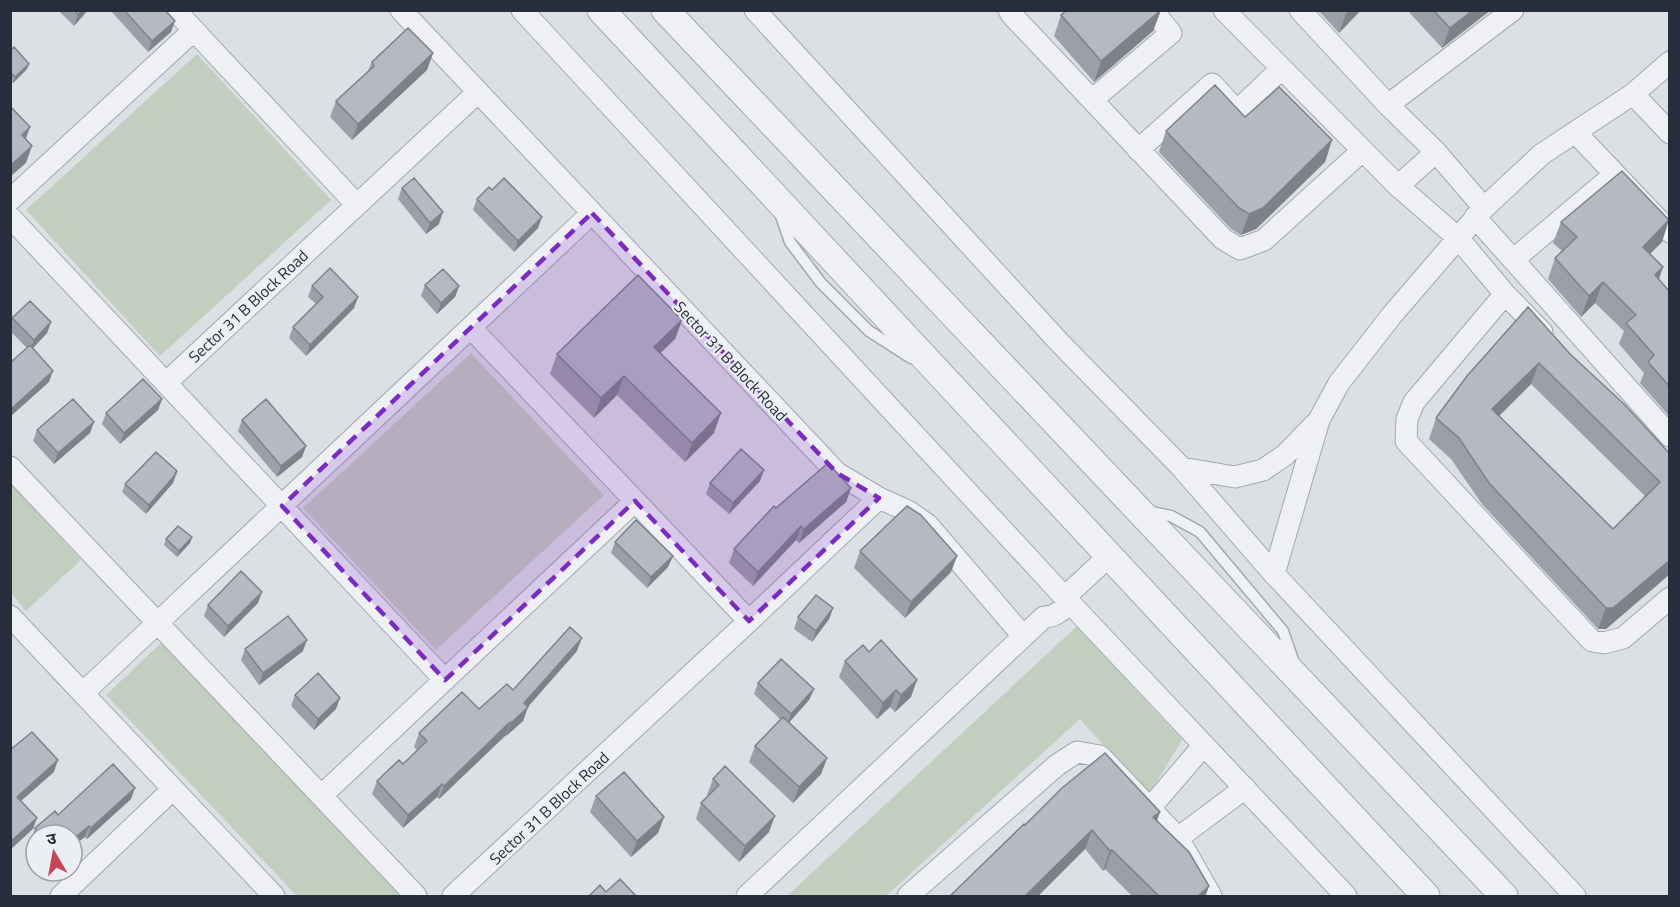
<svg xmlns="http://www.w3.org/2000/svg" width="1680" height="907" font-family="'Titillium Web','Noto Sans Devanagari',sans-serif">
  <rect width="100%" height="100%" fill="#dce0e5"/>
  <!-- green -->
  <path fill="#c2cfbe" d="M 197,54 L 331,200 L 160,356 L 26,210 Z
    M 471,353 L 604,495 L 436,650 L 303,508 Z
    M 11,484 L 81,560 L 26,611 L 11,593 Z
    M 1077,626 L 1182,740 L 1148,796 L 1080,719 L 886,896 L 787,896 Z
    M 161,643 L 402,896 L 297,896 L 106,695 Z"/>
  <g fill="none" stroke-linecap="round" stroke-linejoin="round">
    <!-- service casing -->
    <g stroke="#a2a7af" stroke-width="13">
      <path id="service" d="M 781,216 L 790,242 L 821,283 L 869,331 L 911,358
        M 1147,511 L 1171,516 L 1200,532 L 1283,631 L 1294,663"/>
    </g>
    <!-- minor casing -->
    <g stroke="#a2a7af" stroke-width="23">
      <path id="minor" d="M 175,10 L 357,205
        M 401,10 L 837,473 L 879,498 L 908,511 L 928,525 L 1023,636
        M 522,10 L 1070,603 L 1346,896
        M 755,10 L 1059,342 L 1182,468 L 1274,574 L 1575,896
        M 1009,10 L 1011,14 L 1223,239 L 1240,249 L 1264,240 L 1362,151
        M 1224,10 L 1398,186 L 1458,238 L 1505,294 L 1542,332
        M 1300,10 L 1388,105 L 1436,152 L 1484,208
        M 1633,94 L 1670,133
        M 1092,100 L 1171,33 L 1152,10
        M 1388,105 L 1513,10
        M 1575,132 L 1670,232
        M 1138,150 L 1212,84 L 1237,111 L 1281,69
        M 1398,186 L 1436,152
        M 10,200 L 194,30
        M 10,217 L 445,680
        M 1475,217 L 1670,436
        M 1513,260 L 1615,174
        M 1505,294 L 1414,402 L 1407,419 L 1406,441 L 1592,641 L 1604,643 L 1623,638 L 1670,598
        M 471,328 L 749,621
        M 166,383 L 478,92
        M 10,467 L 416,896
        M 1182,468 L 1235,477 L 1263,470 L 1285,455 L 1315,424
        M 1274,574 L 1319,420 L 1339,383 L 1392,315 L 1484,208 L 1542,154 L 1633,94 L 1670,62
        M 1065,597 L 1109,556
        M 10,616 L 274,896
        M 83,693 L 592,213
        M 321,796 L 635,501
        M 1150,808 L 1204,745
        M 1178,838 L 1245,788
        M 61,896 L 173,789
        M 453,896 L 749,621 L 879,498
        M 747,896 L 1044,617 C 1055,617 1062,610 1070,603
        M 908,896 L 1057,765 L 1077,752 L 1100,756 L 1178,838 L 1211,896"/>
    </g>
    <!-- tertiary casing -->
    <g stroke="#a2a7af" stroke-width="29">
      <path id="tertiary" d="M 601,10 L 1426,896
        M 665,10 L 1504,896"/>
    </g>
    <!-- service -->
    <use href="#service" stroke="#eef0f4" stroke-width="10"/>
    <!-- minor -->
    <use href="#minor" stroke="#eef0f4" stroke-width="21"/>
    <!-- tertiary -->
    <use href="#tertiary" stroke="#eef0f4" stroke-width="27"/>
  </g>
  <!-- wall -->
  <path fill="#9b9fa7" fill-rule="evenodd" d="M 58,10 L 88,10 L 74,26 Z
    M 110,10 L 165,10 L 171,32 L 148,52 Z
    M 1064,10 L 1161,10 L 1153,31 L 1094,82 L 1054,36 L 1061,15 L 1065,12 Z
    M 1318,10 L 1361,10 L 1339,33 Z
    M 1407,10 L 1491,10 L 1442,48 Z
    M 10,51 L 27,69 L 13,83 L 10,80 Z
    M 433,53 L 427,70 L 352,140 L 330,117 L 336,101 L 368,71 L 372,62 Z
    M 1245,117 L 1332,140 L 1325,162 L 1256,229 L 1241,235 L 1231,229 L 1159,152 L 1166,131 Z
    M 402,188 L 439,224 L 426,234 L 398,199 Z
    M 477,199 L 538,228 L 514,252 L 473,210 Z
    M 1561,222 L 1662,242 L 1650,254 L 1659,279 L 1670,292 L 1669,416 L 1640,383 L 1644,373 L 1619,344 L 1624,331 L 1595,303 L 1581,317 L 1548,279 L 1555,258 L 1562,251 L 1553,243 Z
    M 425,285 L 459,286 L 455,297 L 437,314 L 421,296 Z
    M 312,286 L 358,297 L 354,308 L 306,356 L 289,338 L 293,327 L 316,304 L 308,297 Z
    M 12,318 L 51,322 L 47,333 L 33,348 L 49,382 L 27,348 L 10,331 L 10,324 Z
    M 682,320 L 675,339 L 660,353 L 714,433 L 685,462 L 617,395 L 594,418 L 550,374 L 557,354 Z
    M 1570,354 L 1670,454 L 1670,574 L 1606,629 L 1598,629 L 1482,504 L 1451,459 L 1429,439 L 1436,418 L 1467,376 ZM 1531,384 L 1646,497 L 1613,529 L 1499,416 Z
    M 162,399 L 158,410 L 120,444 L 102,424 L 106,413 Z
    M 242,420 L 306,446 L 302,457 L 277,477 L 238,431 Z
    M 37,430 L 90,433 L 54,464 L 33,441 Z
    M 177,471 L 173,483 L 146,514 L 122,492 L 125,484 Z
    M 760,481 L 729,514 L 706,494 L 710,483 Z
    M 851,488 L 846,502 L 799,543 L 796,540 L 753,586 L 729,563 L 734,549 L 776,508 Z
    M 192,537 L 190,543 L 177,557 L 164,545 L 166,539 Z
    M 615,542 L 673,556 L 668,567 L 647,588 L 611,553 Z
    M 860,551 L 957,556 L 951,572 L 905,618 L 854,568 Z
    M 258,603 L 224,637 L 204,616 L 208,605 Z
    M 833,608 L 829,619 L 812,642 L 794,629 L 798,617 Z
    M 245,649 L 303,651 L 259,685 L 241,660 Z
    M 577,651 L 528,707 L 523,721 L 506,736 L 506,735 L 439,799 L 437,797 L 403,828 L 372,794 L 377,781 L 403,764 L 417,750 L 414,747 L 419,733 L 479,709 L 513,690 Z
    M 869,652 L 911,697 L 895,712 L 890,707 L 877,719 L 839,677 L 845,661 Z
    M 758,683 L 814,689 L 809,700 L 789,722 L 827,758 L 821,774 L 793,803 L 749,762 L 755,746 L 780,719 L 754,694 Z
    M 295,695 L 336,709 L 314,730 L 291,706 Z
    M 713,779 L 769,832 L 739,862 L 696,819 L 701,803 L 708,796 L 707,795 Z
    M 596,796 L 664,817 L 658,833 L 631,857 L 590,812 Z
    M 131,799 L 87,839 L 85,837 L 72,835 L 36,835 L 36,845 L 31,839 L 35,828 L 58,815 Z
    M 1160,812 L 1157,820 L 1209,886 L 1205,897 L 1133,897 L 1105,869 L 1103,871 L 1085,849 L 1037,897 L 949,897 L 1025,825 Z"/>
  <!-- shaded-wall -->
  <path fill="#7e8288" d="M 82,10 L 88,10 L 74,26 L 78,15 Z
    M 1161,10 L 1153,31 L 1094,82 L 1101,61 Z
    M 1349,10 L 1361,10 L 1339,33 L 1346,14 Z
    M 1473,10 L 1491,10 L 1442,48 L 1450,28 Z
    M 175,21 L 171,32 L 148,52 L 152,41 Z
    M 433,53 L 427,70 L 352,140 L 358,124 Z
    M 29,64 L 27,69 L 13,83 L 15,77 Z
    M 30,127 L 24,144 L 22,135 Z
    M 1332,140 L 1325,162 L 1256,229 L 1241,235 L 1249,214 Z
    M 32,146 L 26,163 L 10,177 L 10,166 Z
    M 443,212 L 439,224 L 426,234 L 430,223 Z
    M 542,217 L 538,228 L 514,252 L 518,241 Z
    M 1669,220 L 1662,242 L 1635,268 L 1643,247 Z
    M 1663,267 L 1656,288 L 1655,275 Z
    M 1603,282 L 1595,303 L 1581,317 L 1589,296 Z
    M 459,286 L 455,297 L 437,314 L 441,303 Z
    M 358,297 L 354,308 L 306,356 L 310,345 Z
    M 682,320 L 675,339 L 646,367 L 654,347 Z
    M 51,322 L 47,333 L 30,351 L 34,340 Z
    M 1539,363 L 1531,384 L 1485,430 L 1492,409 Z
    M 53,371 L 49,382 L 10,417 L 10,410 Z
    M 624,376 L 617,395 L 594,418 L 601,398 Z
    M 162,399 L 158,410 L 120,444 L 124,433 Z
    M 721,413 L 714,433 L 685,462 L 692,443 Z
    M 94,422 L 90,433 L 54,464 L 58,453 Z
    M 306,446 L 302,457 L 277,477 L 281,466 Z
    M 764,470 L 760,481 L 729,514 L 733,503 Z
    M 177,471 L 173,483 L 146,514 L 149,505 Z
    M 851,488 L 846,502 L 799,543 L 804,529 Z
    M 801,526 L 796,540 L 753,586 L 758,572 Z
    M 192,537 L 190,543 L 177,557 L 179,551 Z
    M 673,556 L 668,567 L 647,588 L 651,577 Z
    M 957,556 L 951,572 L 905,618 L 911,602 Z
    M 1670,560 L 1670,574 L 1606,629 L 1598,629 L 1606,608 Z
    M 262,592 L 258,603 L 224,637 L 228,626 Z
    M 833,608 L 829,619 L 812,642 L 816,631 Z
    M 582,638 L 577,651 L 523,712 L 528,707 L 523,721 L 506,736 L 511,723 L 524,703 Z
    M 307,640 L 303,651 L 259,685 L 263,673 Z
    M 917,680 L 911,697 L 895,712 L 901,695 Z
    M 814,689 L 809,700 L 787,725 L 791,714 Z
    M 896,690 L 890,707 L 877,719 L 883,703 Z
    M 340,698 L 336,709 L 314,730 L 318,719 Z
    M 510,722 L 506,735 L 439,799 L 444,786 Z
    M 827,758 L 821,774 L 793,803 L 799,787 Z
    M 58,760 L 54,772 L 13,808 L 17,797 Z
    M 442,784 L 437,797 L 403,828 L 408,815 Z
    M 135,788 L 131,799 L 87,839 L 91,828 Z
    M 1160,812 L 1153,831 L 1153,817 Z
    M 775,816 L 769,832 L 739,862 L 745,846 Z
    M 664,817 L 658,833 L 631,857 L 637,841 Z
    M 37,818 L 33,829 L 10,850 L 10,842 Z
    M 89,826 L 85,837 L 72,847 L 72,840 Z
    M 1092,830 L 1085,849 L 1037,897 L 1024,897 Z
    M 1112,850 L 1105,869 L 1103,871 L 1110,851 Z
    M 1209,886 L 1205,897 L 1197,897 Z"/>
  <!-- building -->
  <path fill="#b4b9c2" stroke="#7e8288" stroke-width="1.5" fill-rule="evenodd" d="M 74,10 L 82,10 L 78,15 Z
    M 124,10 L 165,10 L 175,21 L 152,41 Z
    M 1067,10 L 1161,10 L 1101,61 L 1061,15 Z
    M 1433,10 L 1473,10 L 1450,28 Z
    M 408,28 L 433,53 L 358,124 L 336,101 L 374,66 L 372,62 Z
    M 14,47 L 29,64 L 15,77 L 10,72 L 10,51 Z
    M 1215,85 L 1245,117 L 1279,87 L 1332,140 L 1263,208 L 1249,214 L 1239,208 L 1166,131 Z
    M 10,106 L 30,127 L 22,135 L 32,146 L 10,166 Z
    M 1622,171 L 1669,220 L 1643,247 L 1663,267 L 1655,275 L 1670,292 L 1670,387 L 1648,362 L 1654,355 L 1626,323 L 1636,315 L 1603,282 L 1589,296 L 1555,258 L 1577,237 L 1561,222 Z
    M 414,178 L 443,212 L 430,223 L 402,188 Z
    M 504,178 L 542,217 L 518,241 L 477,199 L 489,187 L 492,190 Z
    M 330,268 L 358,297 L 310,345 L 293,327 L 323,297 L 312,286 Z
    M 443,269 L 459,286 L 441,303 L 425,285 Z
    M 638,275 L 682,320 L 654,347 L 721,413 L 692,443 L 624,376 L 601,398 L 557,354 Z
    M 30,301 L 51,322 L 34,340 L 12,318 Z
    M 1528,307 L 1570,354 L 1625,405 L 1670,454 L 1670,560 L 1613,608 L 1606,608 L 1489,483 L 1459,438 L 1436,418 L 1467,376 ZM 1539,363 L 1660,482 L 1613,529 L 1492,409 Z
    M 30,345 L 53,371 L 10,410 L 10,363 Z
    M 143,379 L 162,399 L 124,433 L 106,413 Z
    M 73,399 L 94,422 L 58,453 L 37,430 Z
    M 266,399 L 306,446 L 281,466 L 242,420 Z
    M 741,449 L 764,470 L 733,503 L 710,483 Z
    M 156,452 L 177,471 L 175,473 L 176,474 L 149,505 L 125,484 Z
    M 828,463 L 851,488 L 804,529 L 801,526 L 758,572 L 734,549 L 774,506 L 776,508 Z
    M 907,506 L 921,515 L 957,556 L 911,602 L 860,551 Z
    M 636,520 L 673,556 L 651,577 L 615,542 Z
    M 178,526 L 192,537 L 179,551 L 166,539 Z
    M 241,571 L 262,592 L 228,626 L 208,605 Z
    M 816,595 L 833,608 L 816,631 L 798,617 Z
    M 288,616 L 307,640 L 263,673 L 245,649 Z
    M 570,627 L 582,638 L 524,703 L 528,707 L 511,723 L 510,722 L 444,786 L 442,784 L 408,815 L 377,781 L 399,760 L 403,764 L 427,741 L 419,733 L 462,692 L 479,709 L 507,684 L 513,690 Z
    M 881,640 L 917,680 L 901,695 L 896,690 L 883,703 L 845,661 L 863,645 L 869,652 Z
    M 781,659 L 814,689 L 791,714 L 758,683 Z
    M 318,673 L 340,698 L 318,719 L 295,695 Z
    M 783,717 L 827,758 L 799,787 L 755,746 Z
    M 32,732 L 58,760 L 17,797 L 37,818 L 10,842 L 10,750 Z
    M 1105,753 L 1160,812 L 1153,817 L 1189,852 L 1209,886 L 1197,897 L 1160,897 L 1112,850 L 1110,851 L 1092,830 L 1024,897 L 949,897 L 1024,824 L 1025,825 L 1062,788 Z
    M 113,764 L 135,788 L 91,828 L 89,826 L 72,840 L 72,835 L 41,835 L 35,828 L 55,811 L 58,815 Z
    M 725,766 L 775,816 L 745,846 L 701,803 L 719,785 L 713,779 Z
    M 624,772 L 664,817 L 637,841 L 596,796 Z
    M 620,879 L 637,897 L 588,897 L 600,885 L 606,892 Z"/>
  <!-- marked area -->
  <path fill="#7b2cbf" fill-opacity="0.2" stroke="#7b2cbf" stroke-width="4.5" stroke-dasharray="12 8" stroke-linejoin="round" d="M 592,213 L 837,473 L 879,498 L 749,621 L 635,501 L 445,680 L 282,506 Z"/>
  <g text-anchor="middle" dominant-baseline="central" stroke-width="4.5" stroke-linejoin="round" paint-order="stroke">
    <!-- street labels -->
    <g font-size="16" fill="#272e3b" stroke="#ebeef3">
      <text transform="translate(248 306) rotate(-43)">Sector 31 B Block Road</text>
      <text transform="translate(731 361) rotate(47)">Sector 31 B Block Road</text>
      <text transform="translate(549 808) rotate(-43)">Sector 31 B Block Road</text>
    </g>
  </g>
  <!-- border -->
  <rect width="1680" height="907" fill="none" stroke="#272e3b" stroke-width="24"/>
  <!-- north arrow -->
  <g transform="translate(54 853) rotate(350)"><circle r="28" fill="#ebeef3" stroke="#9da1a9" stroke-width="1.5"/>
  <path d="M0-4.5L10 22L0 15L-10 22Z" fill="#c54658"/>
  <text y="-9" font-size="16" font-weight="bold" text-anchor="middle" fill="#272e3b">उ</text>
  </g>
</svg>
